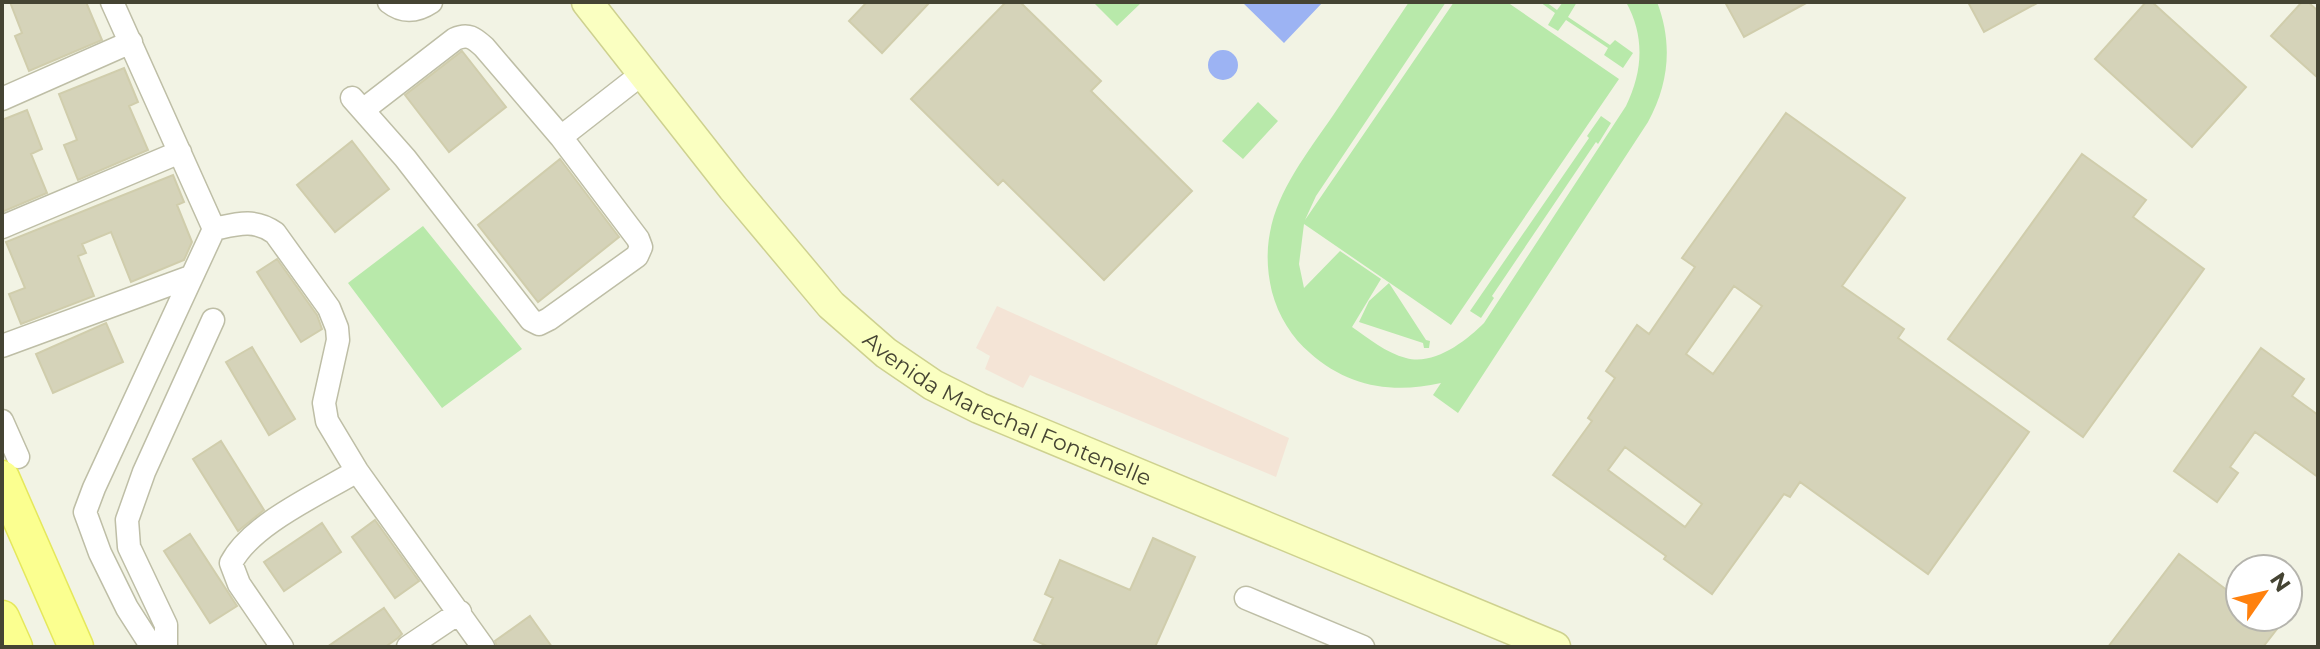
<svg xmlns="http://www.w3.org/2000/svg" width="2320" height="649" font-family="Montserrat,sans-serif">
  <rect width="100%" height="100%" fill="#f2f3e4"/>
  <!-- medical -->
  <path fill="#f4e4d6" d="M 997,306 L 1289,438 L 1276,477 L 1030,375 L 1023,388 L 985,369 L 990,356 L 976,348 Z"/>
  <!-- green -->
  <path fill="#b8e9aa" d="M 1093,2 L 1142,2 L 1117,26 Z
    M 1409,2 L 1446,2 L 1316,196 L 1305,220 L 1454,2 L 1507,2 L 1619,79 L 1451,325 L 1304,224 L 1299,264 L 1304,288 L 1340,251 L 1381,279 L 1352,327 C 1368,338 1386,353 1406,358 C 1434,366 1466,341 1484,323 L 1626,106 C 1643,71 1645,36 1626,2 L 1657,2 C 1673,43 1669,84 1648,122 L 1458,413 L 1433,395 L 1441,383 C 1393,394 1348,387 1310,353 C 1292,338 1278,315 1272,292 C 1254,218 1295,171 1334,114 C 1359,77 1384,39 1409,2 Z
    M 1540,2 L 1546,2 L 1557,10 L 1563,2 L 1577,2 L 1568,17 L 1610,45 L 1615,40 L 1633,53 L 1623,68 L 1604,55 L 1608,48 L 1566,20 L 1558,31 L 1548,25 L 1555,13 Z
    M 1258,102 L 1278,121 L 1243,159 L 1222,141 Z
    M 1601,116 L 1611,123 L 1598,144 L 1596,142 L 1492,296 L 1494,298 L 1481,318 L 1470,311 L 1589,138 L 1587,136 Z
    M 423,226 L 522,349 L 442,408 L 348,283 Z
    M 1389,283 L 1426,340 L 1430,341 L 1429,348 L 1424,348 L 1423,343 L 1359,322 L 1369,301 Z"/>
  <!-- water -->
  <path fill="#9cb3f3" d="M 1242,2 L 1323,2 L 1284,43 Z
    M1208 65a15 15 0 1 1 30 0a15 15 0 1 1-30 0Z"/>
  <!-- building -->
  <path fill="#d5d3b9" stroke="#d0cdac" stroke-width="2" fill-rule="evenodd" d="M 10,2 L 86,2 L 102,40 L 29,71 L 15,36 L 22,33 Z
    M 867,2 L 930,2 L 882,53 L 849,21 Z
    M 1006,2 L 1020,2 L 1101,81 L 1091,91 L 1192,191 L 1104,280 L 1003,180 L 998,185 L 911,99 Z
    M 1725,2 L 1808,2 L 1744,37 Z
    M 1968,2 L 2039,2 L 1984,32 Z
    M 2146,2 L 2152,2 L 2246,87 L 2192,147 L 2095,59 Z
    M 2302,2 L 2308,2 L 2318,11 L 2318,78 L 2271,36 Z
    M 462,51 L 506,107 L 449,152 L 405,95 Z
    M 124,68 L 138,102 L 129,106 L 148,150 L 78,180 L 64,145 L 77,140 L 59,94 Z
    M 27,110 L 42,149 L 31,154 L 47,193 L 2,212 L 2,120 Z
    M 1786,113 L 1905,198 L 1842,286 L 1904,329 L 1898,338 L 2029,432 L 1928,574 L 1800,482 L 1790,497 L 1784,494 L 1712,594 L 1664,559 L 1666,556 L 1553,475 L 1592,421 L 1588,418 L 1615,378 L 1606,371 L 1637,325 L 1649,334 L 1695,267 L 1682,258 ZM 1734,286 L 1762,306 L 1713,374 L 1686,354 ZM 1625,447 L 1702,504 L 1685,527 L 1608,470 Z
    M 352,141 L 389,189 L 335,232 L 297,185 Z
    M 2082,154 L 2146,200 L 2133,217 L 2204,269 L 2083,437 L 1948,339 Z
    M 560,159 L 619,237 L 538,302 L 478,225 Z
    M 173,175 L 184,202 L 177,205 L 192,242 L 184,260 L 131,282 L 111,232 L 82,244 L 86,253 L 78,256 L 94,296 L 21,324 L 9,294 L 25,288 L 6,242 Z
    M 277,259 L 317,315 L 322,329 L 301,342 L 257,272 Z
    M 106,323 L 123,362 L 53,393 L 36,354 Z
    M 252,347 L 295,419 L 269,435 L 226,362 Z
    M 2261,348 L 2304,379 L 2292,396 L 2318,415 L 2318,477 L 2255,432 L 2230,467 L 2238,473 L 2217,502 L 2174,471 Z
    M 221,441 L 264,510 L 238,531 L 193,459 Z
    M 375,520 L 419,581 L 395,598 L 352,537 Z
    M 322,523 L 341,552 L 284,591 L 264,562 Z
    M 190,534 L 237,606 L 210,623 L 164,551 Z
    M 1153,538 L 1195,557 L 1155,647 L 1049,647 L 1034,640 L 1053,598 L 1045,594 L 1060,560 L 1130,590 Z
    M 2179,554 L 2240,600 L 2240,617 L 2261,617 L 2277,629 L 2263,647 L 2108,647 Z
    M 384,608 L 402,634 L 398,638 L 385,647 L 327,647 Z
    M 530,616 L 552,647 L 497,647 L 495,641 Z"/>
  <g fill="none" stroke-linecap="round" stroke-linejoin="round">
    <!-- street casing -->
    <g stroke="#bebea6" stroke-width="25">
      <path id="street" d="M 112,2 L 214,229 L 94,488 L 85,512 L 100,553 L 127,608 L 152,647
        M 389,2 C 403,13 416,12 431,2
        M 352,98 L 405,158 L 531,320 L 539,324 L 549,319 L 637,256 L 641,247 L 638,239 L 561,137 L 484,47 C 474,38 468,33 455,39 L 363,110
        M 2,99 L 131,42
        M 561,137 L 643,73
        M 2,227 L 180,152
        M 214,229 C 237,224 254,218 275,233 L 329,308 L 337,328 L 338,340 L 324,403 L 327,421 L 357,471 L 483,647
        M 2,346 L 190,277
        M 2,421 L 18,457
        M 1246,598 L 1363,647
        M 166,647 L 166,625 L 129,547 L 127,520 L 144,472 L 213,320
        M 282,647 L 239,584 L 231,563 C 251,524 319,494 357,471
        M 408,647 L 460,612"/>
    </g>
    <!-- secondary casing -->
    <g stroke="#ced18f" stroke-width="33">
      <g id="secondary">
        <path id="s1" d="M 587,2 L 733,188 L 831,305 L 886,353 L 933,385 L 979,408 L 1555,647"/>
      </g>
    </g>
    <!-- primary casing -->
    <g stroke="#e5e85c" stroke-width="37">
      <path id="primary" d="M 2,478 L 76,647
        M 2,618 L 15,647"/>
    </g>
    <!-- street -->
    <use href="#street" stroke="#fff" stroke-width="22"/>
    <!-- secondary -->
    <use href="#secondary" stroke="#faffc1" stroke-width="30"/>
    <!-- primary -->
    <use href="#primary" stroke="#fbff90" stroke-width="34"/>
  </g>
  <g text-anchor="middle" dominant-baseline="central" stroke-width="8" stroke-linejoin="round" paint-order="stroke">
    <!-- street labels -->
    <g font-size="22" fill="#454433" stroke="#fff">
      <text stroke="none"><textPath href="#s1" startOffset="596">Avenida Marechal Fontenelle</textPath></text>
    </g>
  </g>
  <!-- border -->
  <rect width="2320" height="649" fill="none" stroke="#454433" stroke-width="8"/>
  <!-- north arrow -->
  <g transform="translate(2264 593) rotate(56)"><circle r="38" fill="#ffffff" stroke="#b5b4ad" stroke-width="2"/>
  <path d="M0-6L14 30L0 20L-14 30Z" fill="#ff810e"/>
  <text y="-12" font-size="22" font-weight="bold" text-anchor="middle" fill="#454433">N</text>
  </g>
</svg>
